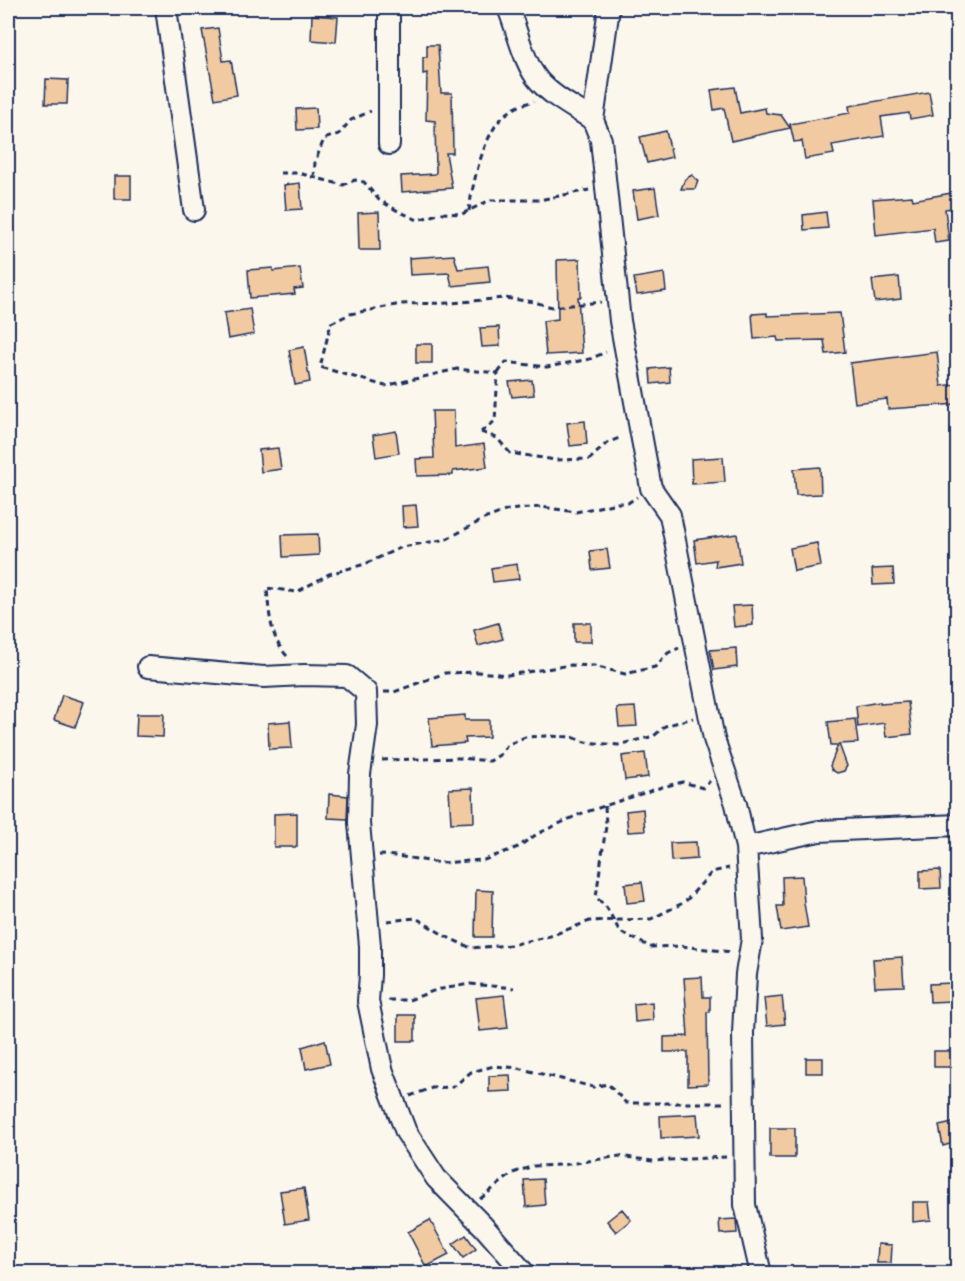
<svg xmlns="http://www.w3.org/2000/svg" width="965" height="1281" font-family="Caveat,sans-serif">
  <rect width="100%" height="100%" fill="#fbf7ec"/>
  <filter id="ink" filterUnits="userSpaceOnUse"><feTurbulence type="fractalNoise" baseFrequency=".0167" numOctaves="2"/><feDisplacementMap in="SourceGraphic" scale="12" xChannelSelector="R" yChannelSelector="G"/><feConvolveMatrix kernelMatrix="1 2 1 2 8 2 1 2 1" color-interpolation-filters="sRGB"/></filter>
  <g filter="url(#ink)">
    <!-- building -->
    <path fill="#f1caa1" stroke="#1b2f5e" stroke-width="1.5" d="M 312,15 L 338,17 L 336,42 L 311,40 Z
      M 218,28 L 223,61 L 231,60 L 237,95 L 215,99 L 202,30 Z
      M 427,45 L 438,45 L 441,93 L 452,93 L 453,153 L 446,153 L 452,188 L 402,192 L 401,176 L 435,174 L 436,172 L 435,121 L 426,120 L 427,73 L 423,74 L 423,57 L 427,57 Z
      M 46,79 L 68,80 L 67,104 L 45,104 Z
      M 735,87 L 740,113 L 765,108 L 766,113 L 781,115 L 790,128 L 731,141 L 724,108 L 714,110 L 711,90 Z
      M 929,92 L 933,115 L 910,119 L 909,113 L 881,117 L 884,136 L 832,145 L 834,154 L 805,159 L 802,141 L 794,142 L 790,124 L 850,113 L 849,106 Z
      M 316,108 L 317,129 L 297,130 L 296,109 Z
      M 666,131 L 672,157 L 647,163 L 640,137 Z
      M 692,175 L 698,181 L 695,189 L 681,189 L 685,179 Z
      M 114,176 L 131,176 L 131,199 L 114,199 Z
      M 300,183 L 302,209 L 286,210 L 284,185 Z
      M 655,188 L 659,215 L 637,219 L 633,191 Z
      M 957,192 L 957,207 L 945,209 L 949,241 L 935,243 L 933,228 L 876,235 L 873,199 L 912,196 L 913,200 Z
      M 379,212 L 380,250 L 359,250 L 358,213 Z
      M 826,212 L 828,228 L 804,230 L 803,215 Z
      M 454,255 L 458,269 L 488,266 L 490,282 L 452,286 L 449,273 L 410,275 L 409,258 Z
      M 580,259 L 581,297 L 578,297 L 582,353 L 546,355 L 543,321 L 558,319 L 557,260 Z
      M 273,268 L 273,271 L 300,268 L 303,288 L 294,289 L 295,294 L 250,298 L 248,270 Z
      M 664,273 L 666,291 L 637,295 L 634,278 Z
      M 899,277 L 901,299 L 875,302 L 872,280 Z
      M 250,309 L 254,334 L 228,339 L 224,313 Z
      M 767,313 L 767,316 L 840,313 L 845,352 L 826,354 L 824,340 L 778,341 L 777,337 L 754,339 L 752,314 Z
      M 499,327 L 500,346 L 482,347 L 480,328 Z
      M 416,344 L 432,344 L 432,363 L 416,363 Z
      M 304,347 L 310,382 L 295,385 L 289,350 Z
      M 937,352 L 941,386 L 957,384 L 957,404 L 888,409 L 887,399 L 855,403 L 850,363 Z
      M 669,367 L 670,382 L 651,384 L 650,369 Z
      M 532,380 L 534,395 L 512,397 L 509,382 Z
      M 432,411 L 454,411 L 455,448 L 484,444 L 487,467 L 453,471 L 453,475 L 417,476 L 416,459 L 434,458 Z
      M 585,421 L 587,444 L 570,446 L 567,423 Z
      M 396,431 L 399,453 L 376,457 L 373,435 Z
      M 278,448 L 281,469 L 261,472 L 259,450 Z
      M 723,457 L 725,482 L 692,484 L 691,459 Z
      M 820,467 L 821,494 L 796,495 L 794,469 Z
      M 416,505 L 418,526 L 403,527 L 402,506 Z
      M 318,534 L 319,555 L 283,557 L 282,535 Z
      M 737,534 L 741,563 L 715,567 L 716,560 L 697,563 L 694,540 Z
      M 817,543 L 821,566 L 794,571 L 790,548 Z
      M 607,549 L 610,568 L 592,570 L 590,551 Z
      M 517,564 L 519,579 L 493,582 L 491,568 Z
      M 893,568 L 894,584 L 873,585 L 872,569 Z
      M 752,605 L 753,625 L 734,627 L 732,606 Z
      M 498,623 L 503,639 L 478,646 L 474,630 Z
      M 574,623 L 591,623 L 591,642 L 574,642 Z
      M 736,648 L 737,667 L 714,670 L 710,650 Z
      M 62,695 L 84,702 L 75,727 L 54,720 Z
      M 880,702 L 880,704 L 908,702 L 912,734 L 886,737 L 884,723 L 858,727 L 856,706 Z
      M 635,707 L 637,726 L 619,727 L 617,708 Z
      M 137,714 L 164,714 L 163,737 L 136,736 Z
      M 465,715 L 465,720 L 489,720 L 489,737 L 465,738 L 466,743 L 432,746 L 429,718 Z
      M 855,719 L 858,743 L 839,744 L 847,766 L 844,771 L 837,773 L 832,770 L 830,766 L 838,745 L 831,745 L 828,722 Z
      M 290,721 L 292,748 L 269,749 L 268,723 Z
      M 645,753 L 648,777 L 625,780 L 622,756 Z
      M 473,788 L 474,822 L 451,823 L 449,789 Z
      M 329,794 L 348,796 L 347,819 L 328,818 Z
      M 643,809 L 645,831 L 628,832 L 626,811 Z
      M 297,813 L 297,847 L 274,847 L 274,814 Z
      M 696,842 L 697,859 L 671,861 L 670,843 Z
      M 940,870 L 941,888 L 920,889 L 920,871 Z
      M 802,876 L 804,903 L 808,927 L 781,931 L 777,906 L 783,906 L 782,877 Z
      M 642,882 L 645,901 L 627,903 L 625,884 Z
      M 476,890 L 493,891 L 492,937 L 475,937 Z
      M 902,957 L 904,986 L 875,987 L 873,959 Z
      M 702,977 L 703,997 L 710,997 L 710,1012 L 707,1012 L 708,1084 L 688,1085 L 688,1052 L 664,1052 L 664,1037 L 688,1036 L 684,978 Z
      M 952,983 L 952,1001 L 930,1002 L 929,984 Z
      M 504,995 L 508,1028 L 480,1031 L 476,998 Z
      M 782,996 L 785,1024 L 767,1026 L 764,998 Z
      M 652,1002 L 653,1020 L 635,1022 L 634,1004 Z
      M 398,1015 L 415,1015 L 415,1041 L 398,1041 Z
      M 325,1040 L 330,1064 L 306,1069 L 302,1047 Z
      M 934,1051 L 953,1051 L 954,1067 L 934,1067 Z
      M 806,1058 L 823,1058 L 823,1073 L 806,1073 Z
      M 510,1075 L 511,1091 L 489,1092 L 489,1076 Z
      M 697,1114 L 699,1136 L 661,1138 L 660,1116 Z
      M 957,1122 L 957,1142 L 943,1146 L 939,1126 Z
      M 770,1128 L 795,1128 L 795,1158 L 770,1158 Z
      M 543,1179 L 545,1205 L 526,1207 L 524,1180 Z
      M 304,1188 L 309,1220 L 285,1224 L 280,1191 Z
      M 913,1202 L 929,1202 L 931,1220 L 913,1222 Z
      M 622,1209 L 631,1220 L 616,1232 L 607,1221 Z
      M 736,1219 L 737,1233 L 720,1234 L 719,1220 Z
      M 430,1220 L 449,1255 L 426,1267 L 408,1232 Z
      M 466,1235 L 476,1249 L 463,1258 L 453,1244 Z
      M 878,1244 L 892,1245 L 891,1263 L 877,1263 Z"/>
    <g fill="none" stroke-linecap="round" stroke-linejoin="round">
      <!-- street casing -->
      <g stroke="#1b2f5e" stroke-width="24">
        <path id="street" d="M 166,8 L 194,210
          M 389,8 L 389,144
          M 508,8 C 517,29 524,64 539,81 C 553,97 575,108 593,120
          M 609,8 L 593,120 L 601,140 L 620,321 L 651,488 L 670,515 L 714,739 L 736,804 L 746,847 L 752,939 L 746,974 L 743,1033 L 745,1205 L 761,1274
          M 148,667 L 264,677 L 304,675 L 347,676 L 366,692 L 367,725 L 360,774 L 359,823 L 370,946 L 370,975 L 368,1001 L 382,1069 L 406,1132 L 436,1178 L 483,1226 L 525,1274
          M 746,847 L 819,831 L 958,825"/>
      </g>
      <!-- path -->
      <path stroke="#1b2f5e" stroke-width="3" stroke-dasharray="6 4.5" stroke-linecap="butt" d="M 280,173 L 298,173 L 343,185 L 355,180 L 364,182 L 379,200 L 398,211 L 418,220 L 441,213 L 462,214 L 490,200 L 539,200 L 589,190
        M 314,178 L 315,162 L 324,139 L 339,134 L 351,120 L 371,111
        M 469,211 C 472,185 484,132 505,115 C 513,108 523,104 534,101
        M 498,373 L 506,362 L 547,367 L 590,359 L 606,352
        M 481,432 L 495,421 L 498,373 L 457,369 L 385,386 L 320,367 L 331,323 L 350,314 L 401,304 L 451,303 L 505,298 L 534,302 L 552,307 L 601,302
        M 481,432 L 497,438 L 510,453 L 556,460 L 590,459 L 607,443 L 622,437
        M 287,656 C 270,638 269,612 267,588 L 297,592 L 329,574 L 365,564 L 402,547 L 447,539 L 484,519 L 508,510 L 541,507 L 576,512 L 617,503 L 628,503 L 637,497
        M 384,692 L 394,692 L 445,673 L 478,672 L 508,675 L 571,665 L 594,666 L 625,674 L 655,667 L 668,653 L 679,648
        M 382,760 L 460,758 L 490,761 L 501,754 L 507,745 L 525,737 L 546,736 L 572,737 L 585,742 L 618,745 L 654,736 L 665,726 L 693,718
        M 605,806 L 606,826 L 596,897 L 607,908 L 620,932 L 651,947 L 681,946 L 732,952
        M 379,855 L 397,856 L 441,863 L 484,860 L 518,847 L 537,834 L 580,814 L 662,787 L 683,782 L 703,788 L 710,781
        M 387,921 L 416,918 L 447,937 L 471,948 L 511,945 L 550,936 L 590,921 L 651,919 L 685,902 L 712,872 L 729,868
        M 388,1000 L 409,1000 L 436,990 L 470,984 L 514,988
        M 410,1096 L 432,1088 L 453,1087 L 471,1072 L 494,1066 L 518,1068 L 593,1087 L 608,1084 L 626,1103 L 725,1103
        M 480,1199 L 513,1173 L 533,1166 L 563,1165 L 620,1156 L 652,1161 L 726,1157"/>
      <!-- street -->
      <use href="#street" stroke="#fbf7ec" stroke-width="20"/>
    </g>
  </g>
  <!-- margin -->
  <rect width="965" height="1281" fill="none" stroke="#fbf7ec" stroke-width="30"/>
  <rect x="15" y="15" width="935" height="1251" fill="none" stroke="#1b2f5e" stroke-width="2" filter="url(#ink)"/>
</svg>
